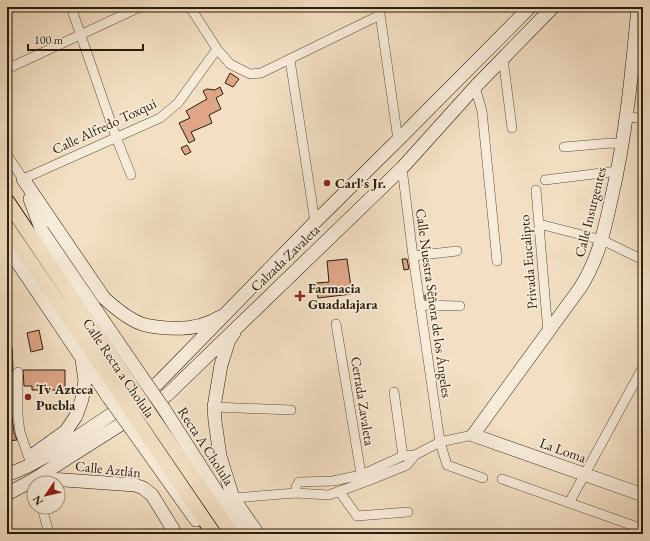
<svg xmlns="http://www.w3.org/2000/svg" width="650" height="541" font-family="'EB Garamond',serif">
  <rect width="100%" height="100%" fill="#f3e0c4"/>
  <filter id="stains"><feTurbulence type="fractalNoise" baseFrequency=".005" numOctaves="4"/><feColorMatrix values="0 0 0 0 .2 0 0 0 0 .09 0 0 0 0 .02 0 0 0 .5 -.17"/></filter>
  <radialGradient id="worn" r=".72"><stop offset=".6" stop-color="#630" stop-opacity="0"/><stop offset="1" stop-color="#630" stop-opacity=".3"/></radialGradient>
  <!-- building -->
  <path fill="#dea586" stroke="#291d0c" d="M 230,73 L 239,79 L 233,87 L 225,83 Z
    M 220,87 L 223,94 L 216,98 L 221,109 L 209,115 L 212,123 L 191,132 L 195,140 L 189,143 L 179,123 L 190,118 L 186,111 L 207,99 L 203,91 L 207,89 L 215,90 Z
    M 187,145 L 191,152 L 185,155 L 181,148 Z
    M 347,259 L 352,294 L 318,298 L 316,283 L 329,282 L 327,261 Z
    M 402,259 L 407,259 L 409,269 L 404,270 Z
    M 436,293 L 435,299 L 425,299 L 425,295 Z
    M 39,330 L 43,349 L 31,352 L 27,333 Z
    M 7,347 L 12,347 L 13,369 L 12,372 L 12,416 L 14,433 L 17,440 L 7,441 Z
    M 23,370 L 65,370 L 65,390 L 32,390 L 32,386 L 24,386 Z"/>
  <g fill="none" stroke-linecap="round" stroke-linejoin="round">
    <!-- street casing -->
    <g stroke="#5c4e3a" stroke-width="10">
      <path id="street" d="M 71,7 L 116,137 L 131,175
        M 190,7 L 217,49 L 230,64 L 250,74 L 261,73 L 380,15
        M 379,7 L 398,140
        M 503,58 L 512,128
        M 290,60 L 315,222
        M 7,69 L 140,7
        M 632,72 L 643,73
        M 475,87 L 482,111 L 497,261
        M 626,116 L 643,119
        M 564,147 L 611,143 L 622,144
        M 7,155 L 23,179 L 160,118 L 178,103 L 217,49
        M 402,168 L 413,256 L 440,442 L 447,465 L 483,478
        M 545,180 L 618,171
        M 536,190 L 548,332
        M 539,224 L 602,240 L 643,260
        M 413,256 L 457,251
        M 420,305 L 460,306
        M 336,324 L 362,480
        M 18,372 L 18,416 L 20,432 L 29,458
        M 394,392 L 403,456
        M 214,407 L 291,410
        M 502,479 L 640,528
        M 339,491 L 357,516 L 408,512
        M 296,493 L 296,487 L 299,482 L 333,481 L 361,475 L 403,456 L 415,455 L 440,442 L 473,435
        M 233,498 L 296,493 L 329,495 L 370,480 L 407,465 L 415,455
        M 569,503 L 643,367
        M 42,507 L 49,534"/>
    </g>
    <!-- secondary casing -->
    <g stroke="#291d0c" stroke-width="14">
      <path id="secondary" d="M 638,7 C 632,72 626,137 611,200 C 604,232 598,260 580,288 L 473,435 L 643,495
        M 23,179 L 104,298 C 115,308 128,319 142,324 C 147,326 152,326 157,327 C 179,330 201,329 220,317
        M 30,199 L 42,231 L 141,376
        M 7,247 L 109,398
        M 234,333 L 229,340 L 221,365 L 214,407 L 215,421 L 220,456 L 233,498 L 258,534
        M 164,409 L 244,534
        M 132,430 L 196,520
        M 34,454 L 66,431 L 76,416 L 82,399 L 85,381 L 82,360
        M 7,475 L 26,467 L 61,448 L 158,383 L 315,222 L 398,140 L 530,7
        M 36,478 L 135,485 L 143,488 L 152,495 L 176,534
        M 7,494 L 33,480 L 167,395 L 402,168 L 475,87 L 553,7"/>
    </g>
    <!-- primary casing -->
    <g stroke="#291d0c" stroke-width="16">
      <path id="primary" d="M 7,201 L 130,384
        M 7,227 L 119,392
        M 152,417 L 232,534
        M 140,425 L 214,534"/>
    </g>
    <!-- street -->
    <use href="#street" stroke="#f7ebd9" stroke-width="9"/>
    <!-- secondary -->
    <use href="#secondary" stroke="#f7ebd9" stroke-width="13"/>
    <!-- primary -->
    <use href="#primary" stroke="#f3e0c4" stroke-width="14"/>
    <!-- secondary-bridge casing -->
    <g stroke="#291d0c" stroke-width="14" stroke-linecap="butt">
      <path id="secondary-bridge" d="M 141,376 L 164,409
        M 109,398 L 132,430"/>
    </g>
    <!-- primary-bridge casing -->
    <g stroke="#291d0c" stroke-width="16" stroke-linecap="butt">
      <path id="primary-bridge" d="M 130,384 L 152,417
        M 119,392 L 140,425"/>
    </g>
    <!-- secondary-bridge -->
    <use href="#secondary-bridge" stroke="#f7ebd9" stroke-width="13"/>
    <!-- primary-bridge -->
    <use href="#primary-bridge" stroke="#f3e0c4" stroke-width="14"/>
  </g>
  <!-- markers -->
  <g fill="#8f2418" stroke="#f7ebd9" stroke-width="1.5">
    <circle cx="327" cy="183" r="4"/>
    <path d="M298 290h4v4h4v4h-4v4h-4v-4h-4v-4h4z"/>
    <circle cx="28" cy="397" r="4"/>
  </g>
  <g text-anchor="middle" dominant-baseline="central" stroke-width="3.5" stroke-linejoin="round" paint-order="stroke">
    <!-- street labels -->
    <g font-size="14" fill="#291d0c" stroke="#f7ebd9">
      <text transform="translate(104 126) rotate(-25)">Calle Alfredo Toxqui</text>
      <text transform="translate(590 212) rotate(-76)">Calle Insurgentes</text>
      <text transform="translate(285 258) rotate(-44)">Calzada Zavaleta</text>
      <text transform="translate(528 262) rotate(-95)">Privada Eucalipto</text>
      <text transform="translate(434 303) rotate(82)">Calle Nuestra Señora de los Ángeles</text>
      <text transform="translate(119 368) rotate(56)">Calle Recta a Cholula</text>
      <text transform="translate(363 401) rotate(81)">Cerrada Zavaleta</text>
      <text transform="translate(206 446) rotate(57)">Recta A Cholula</text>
      <text transform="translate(563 450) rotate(20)">La Loma</text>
      <text transform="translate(108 469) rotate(6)">Calle Aztlán</text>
    </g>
    <!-- poi labels -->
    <g font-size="14" font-weight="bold" fill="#291d0c" stroke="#f7ebd9" text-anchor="start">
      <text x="335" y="183">Carl's Jr.</text>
      <text x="308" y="288">Farmacia<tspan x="308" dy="16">Guadalajara</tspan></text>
      <text x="36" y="389">Tv Azteca<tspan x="36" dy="16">Puebla</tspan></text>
    </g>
  </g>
  <!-- margin -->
  <rect width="650" height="541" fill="none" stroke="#f3e0c4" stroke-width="24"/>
  <rect x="8" y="8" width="634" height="525" fill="none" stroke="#291d0c" stroke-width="2"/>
  <rect x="12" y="12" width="626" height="517" fill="none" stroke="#291d0c"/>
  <!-- north arrow -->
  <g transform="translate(46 495) rotate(236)"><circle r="19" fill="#f7ebd9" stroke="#a59987"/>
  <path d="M0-3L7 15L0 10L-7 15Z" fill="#8f2418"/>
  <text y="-6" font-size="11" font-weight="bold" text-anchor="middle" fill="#291d0c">N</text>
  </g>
  <!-- scale -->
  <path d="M28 44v6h115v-6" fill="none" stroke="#291d0c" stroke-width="2"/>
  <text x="34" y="44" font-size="12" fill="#291d0c" stroke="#f7ebd9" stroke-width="3" paint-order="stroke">100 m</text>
  <rect width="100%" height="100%" filter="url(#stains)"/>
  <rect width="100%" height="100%" fill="url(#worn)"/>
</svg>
